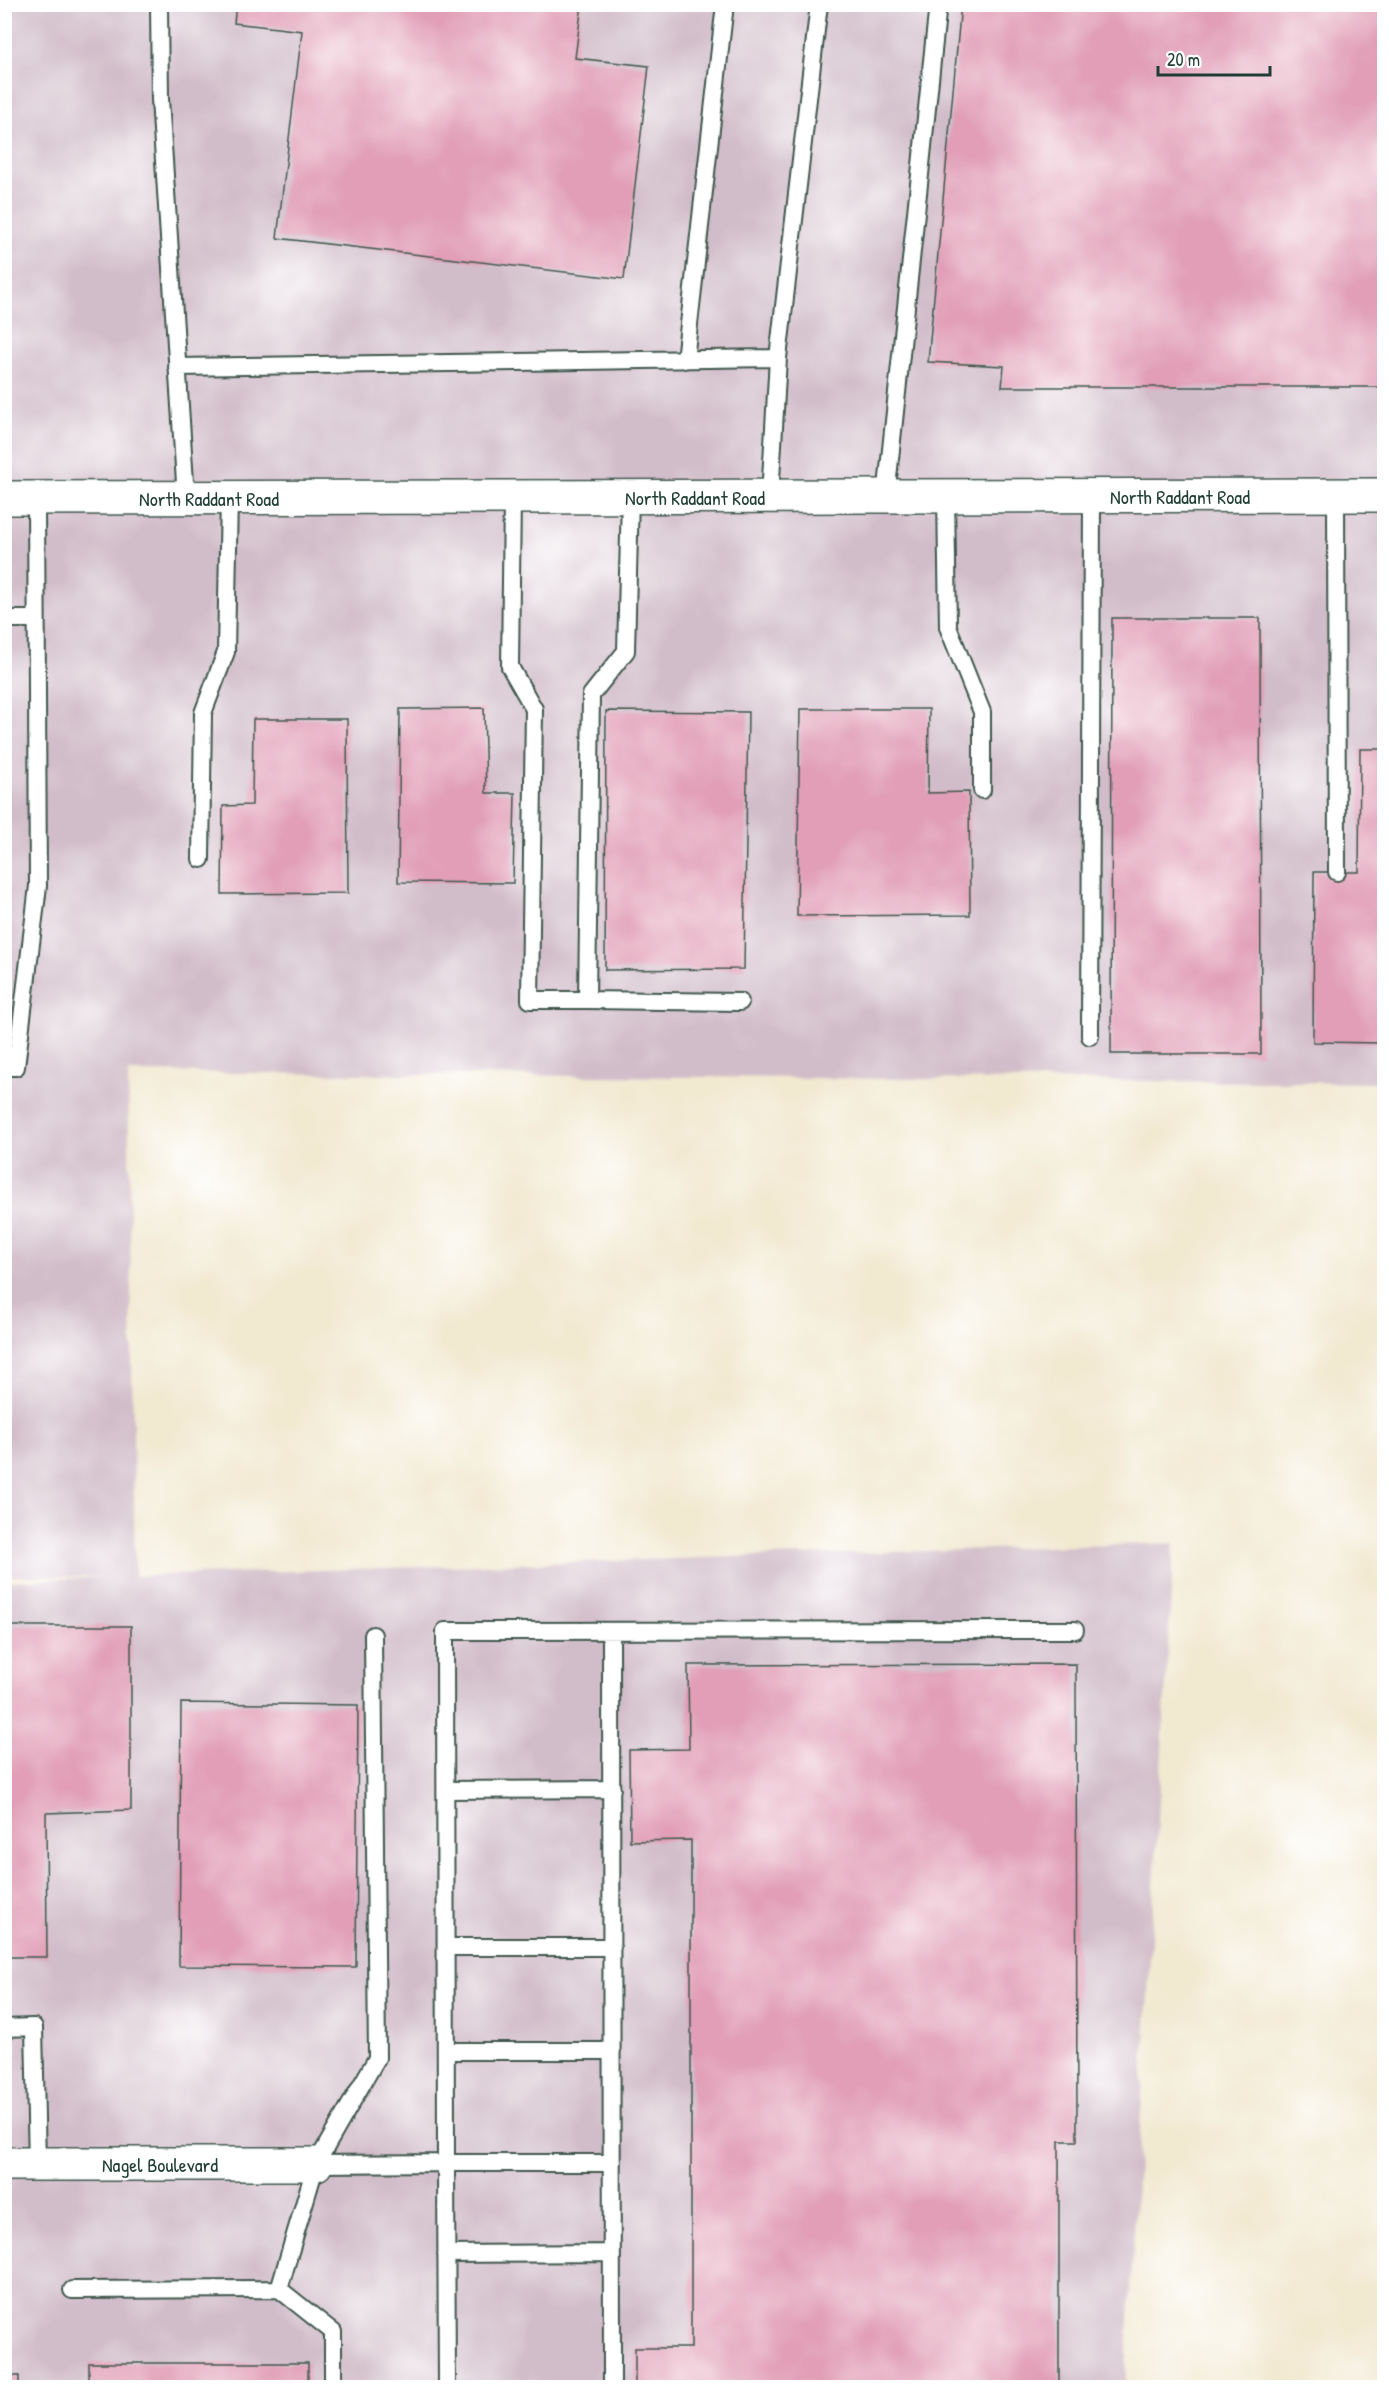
<svg xmlns="http://www.w3.org/2000/svg" width="1389" height="2392" font-family="'Patrick Hand',sans-serif">
  <rect width="100%" height="100%" fill="#fff"/>
  <filter id="ink" filterUnits="userSpaceOnUse"><feTurbulence type="fractalNoise" baseFrequency=".0167" numOctaves="2"/><feDisplacementMap in="SourceGraphic" scale="12" xChannelSelector="R" yChannelSelector="G"/><feConvolveMatrix kernelMatrix="1 2 1 2 8 2 1 2 1" color-interpolation-filters="sRGB"/></filter>
  <filter id="wash" filterUnits="userSpaceOnUse"><feTurbulence type="fractalNoise" baseFrequency=".008" numOctaves="4" result="noise"/><feDisplacementMap in="SourceGraphic" scale="24" xChannelSelector="R" yChannelSelector="G"/><feGaussianBlur stdDeviation="1.35" result="paint"/><feColorMatrix in="noise" values="0 0 0 0 0 0 0 0 0 0 0 0 0 0 0 0 0 1.4 0 .05"/><feComposite in="paint" operator="in"/></filter>
  <g filter="url(#wash)">
    <rect width="100%" height="100%" fill="#f2e9d1"/>
    <!-- industrial -->
    <path fill="#d1bdc9" d="M 5,5 L 1384,5 L 1384,1083 L 128,1072 L 135,1576 L 1174,1543 L 1125,2387 L 5,2387 L 4,1581 L 112,1577 L 5,1576 Z"/>
    <g id="blocks">
      <!-- building -->
      <path fill="#e19eb6" d="M 236,4 L 582,4 L 575,58 L 649,66 L 624,279 L 277,238 L 302,31 L 234,23 Z
        M 961,4 L 1384,4 L 1384,387 L 1002,387 L 1004,366 L 928,362 Z
        M 1112,618 L 1260,618 L 1261,1054 L 1111,1054 Z
        M 484,708 L 486,793 L 515,793 L 513,883 L 398,882 L 400,709 Z
        M 800,709 L 929,709 L 928,793 L 969,792 L 970,915 L 797,916 Z
        M 606,711 L 748,712 L 744,969 L 605,970 Z
        M 253,719 L 347,719 L 348,893 L 222,894 L 223,806 L 252,805 Z
        M 1360,749 L 1384,749 L 1384,1043 L 1313,1042 L 1314,872 L 1359,872 Z
        M 4,1626 L 131,1626 L 131,1810 L 46,1813 L 47,1957 L 4,1957 Z
        M 1076,1664 L 1077,2141 L 1059,2141 L 1059,2388 L 635,2388 L 635,2348 L 691,2348 L 691,1840 L 630,1841 L 629,1750 L 689,1749 L 688,1665 Z
        M 181,1703 L 358,1705 L 356,1967 L 179,1966 Z
        M 89,2363 L 308,2363 L 308,2388 L 89,2388 Z
        M 4,2376 L 19,2376 L 19,2388 L 4,2388 Z"/>
    </g>
  </g>
  <g filter="url(#ink)">
    <use href="#blocks" fill-opacity="0" stroke="#3f574c" stroke-width="1.5"/>
    <g fill="none" stroke-linecap="round" stroke-linejoin="round">
      <!-- service casing -->
      <g stroke="#3f574c" stroke-width="20">
        <path id="service" d="M 159,4 L 160,99 L 186,498
          M 685,360 L 725,4
          M 177,367 L 778,358
          M 1336,495 L 1337,872
          M 946,496 L 948,627 L 982,712 L 982,790
          M 512,497 L 510,667 L 534,709 L 530,1000 L 587,1000
          M 630,497 L 626,651 L 591,695 L 587,1000 L 740,1002
          M 770,497 L 778,358 L 819,4
          M 886,497 L 938,4
          M 4,619 L 36,619
          M 201,859 L 203,713 L 226,652 L 229,498
          M 1090,1036 L 1092,496
          M 4,1067 L 16,1067 L 38,886 L 36,498
          M 611,1631 L 612,2388
          M 446,1790 L 612,1789
          M 446,1947 L 612,1947
          M 4,2028 L 34,2027 L 37,2164
          M 446,2051 L 612,2051
          M 316,2164 L 446,2163 L 445,1631 L 1075,1630
          M 446,2254 L 612,2253
          M 279,2289 L 333,2332 L 333,2388
          M 72,2290 L 279,2289 L 316,2164 L 377,2058 L 373,1635
          M 447,2388 L 446,2163 L 612,2163"/>
      </g>
      <!-- minor casing -->
      <g stroke="#3f574c" stroke-width="36">
        <path id="minor" d="M 4,498 L 1384,495
          M 4,2164 L 316,2164"/>
      </g>
      <!-- service -->
      <use href="#service" stroke="#fff" stroke-width="16"/>
      <!-- minor -->
      <use href="#minor" stroke="#fff" stroke-width="33"/>
    </g>
  </g>
  <g text-anchor="middle" dominant-baseline="central" stroke-width="5" stroke-linejoin="round" paint-order="stroke">
    <!-- street labels -->
    <g font-size="20" fill="#1f3d34" stroke="#fff">
      <text x="1180" y="496">North Raddant Road</text>
      <text x="695" y="497">North Raddant Road</text>
      <text x="209" y="498">North Raddant Road</text>
      <text x="160" y="2164">Nagel Boulevard</text>
    </g>
  </g>
  <!-- margin -->
  <rect width="1389" height="2392" fill="none" stroke="#fff" stroke-width="24"/>
  <!-- scale -->
  <path d="M1158 66v9h112v-9" fill="none" stroke="#1f3d34" stroke-width="3"/>
  <text x="1167" y="66" font-size="18" fill="#1f3d34" stroke="#ffffff" stroke-width="4.5" paint-order="stroke">20 m</text>
</svg>
